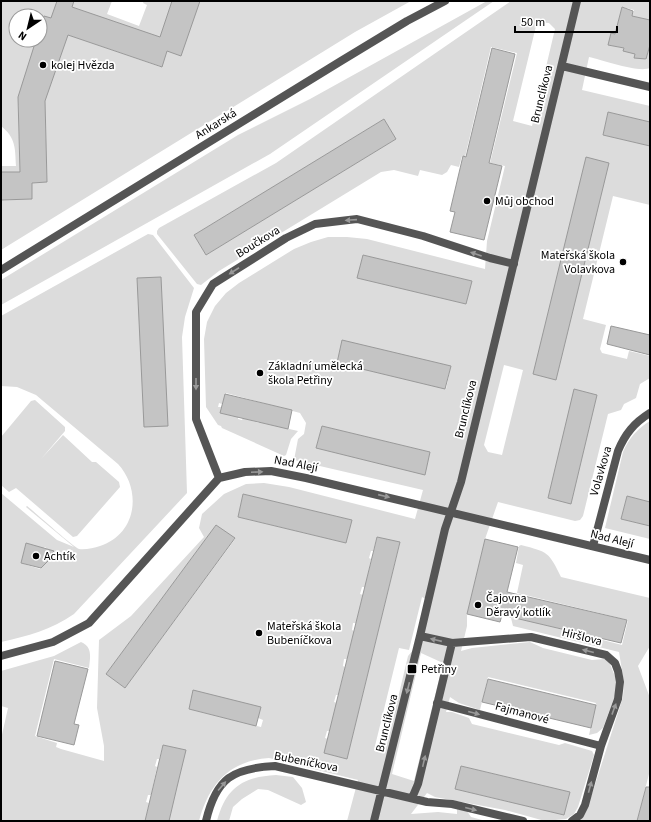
<svg xmlns="http://www.w3.org/2000/svg" width="651" height="822" font-family="'Source Sans 3',sans-serif">
  <rect width="100%" height="100%" fill="#fff"/>
  <!-- green -->
  <path fill="#dcdcdc" fill-rule="evenodd" d="M 1,1 L 57,1 L 68,35 L 161,67 L 167,51 L 72,7 L 74,1 L 112,1 L 107,14 L 139,26 L 147,5 L 143,3 L 144,1 L 411,1 L 355,32 L 1,250 L 1,200 L 32,199 L 32,183 L 47,182 L 45,105 L 18,105 L 20,172 L 1,172 L 1,166 L 16,166 C 15,148 16,138 1,126 ZM 16,16 L 40,16 L 40,40 L 16,40 Z
    M 487,1 L 494,1 L 270,154 L 1,305 L 1,280 L 238,135 L 310,99 Z
    M 511,1 L 650,1 L 650,20 L 632,16 L 634,10 L 622,7 L 615,34 L 611,33 L 609,45 L 623,48 L 623,50 L 631,50 L 646,60 L 650,45 L 650,68 C 638,73 603,60 589,57 L 582,90 L 650,106 L 650,122 L 608,112 L 603,135 L 650,146 L 650,205 L 613,196 L 583,319 L 606,325 L 600,349 L 602,353 L 627,359 L 629,351 L 650,356 L 650,378 L 640,384 L 636,398 L 624,404 L 621,410 L 608,414 L 583,516 L 580,520 L 575,521 L 498,502 L 485,539 L 467,614 L 467,626 L 461,651 L 472,648 L 530,642 L 543,648 L 592,660 L 605,659 L 610,664 L 616,679 L 617,690 L 603,728 L 597,733 L 589,735 L 596,703 L 488,677 L 480,710 L 459,703 L 450,697 L 446,712 L 452,712 L 469,718 L 472,724 L 559,745 L 565,743 L 592,751 L 594,755 L 578,807 L 574,814 L 566,819 L 545,821 L 505,810 L 435,797 L 427,793 L 411,814 L 438,812 L 457,814 L 457,809 L 467,811 L 471,817 L 486,821 L 347,821 L 358,780 L 269,758 C 229,761 209,784 199,821 L 169,821 L 185,750 L 163,745 L 159,759 L 157,759 L 155,766 L 157,767 L 151,795 L 148,795 L 146,802 L 149,803 L 145,821 L 1,821 L 1,739 L 8,708 L 1,706 L 1,671 L 54,656 L 81,642 C 93,647 90,658 89,668 L 54,659 L 35,736 L 57,743 L 56,747 L 61,749 L 104,761 L 104,746 L 97,708 L 99,640 L 131,616 L 204,537 L 199,528 L 202,514 L 224,494 L 246,484 L 264,483 L 289,487 L 415,519 L 423,490 L 294,460 L 298,439 L 304,434 L 306,423 L 300,413 L 226,393 L 222,404 L 219,403 L 218,407 L 221,407 L 220,413 L 238,417 L 238,419 L 242,420 L 243,418 L 259,423 L 259,422 L 298,431 L 291,439 L 286,455 L 284,456 L 222,428 L 221,426 L 218,425 L 206,407 L 204,339 L 207,322 L 215,306 L 226,293 L 239,283 L 294,249 L 311,242 L 328,237 L 347,237 L 367,239 L 485,269 L 487,241 L 505,166 L 490,163 L 517,53 L 491,47 L 465,157 L 462,156 L 459,167 L 451,165 L 447,172 L 442,175 L 420,170 L 418,176 L 394,170 L 381,172 L 219,271 L 201,285 L 197,284 L 157,234 L 157,231 L 159,228 L 276,163 ZM 537,22 L 549,23 L 555,29 L 532,126 L 513,121 ZM 384,119 L 396,139 L 206,255 L 194,235 ZM 608,163 L 556,379 L 534,374 L 533,374 ZM 363,255 L 472,281 L 466,304 L 358,278 ZM 342,341 L 451,366 L 446,389 L 337,363 ZM 504,365 L 523,370 L 502,455 L 488,452 L 484,445 ZM 575,390 L 597,395 L 571,503 L 548,498 ZM 322,426 L 430,452 L 425,474 L 316,448 ZM 243,494 L 352,520 L 346,543 L 238,517 ZM 216,525 L 235,539 L 125,688 L 106,674 ZM 377,537 L 400,543 L 347,759 L 325,753 L 328,739 L 325,738 L 327,731 L 330,731 L 337,703 L 334,702 L 336,695 L 338,695 L 345,667 L 343,666 L 344,659 L 347,659 L 354,631 L 352,630 L 353,623 L 356,623 L 363,595 L 360,594 L 362,587 L 365,587 L 371,559 L 369,558 L 371,551 L 373,551 ZM 422,597 L 426,599 L 414,649 L 408,656 L 385,752 L 374,750 L 399,648 L 409,650 ZM 421,653 L 443,663 L 414,781 L 392,774 ZM 193,691 L 263,720 L 261,727 L 189,709 ZM 461,766 L 569,792 L 564,815 L 456,789 Z
    M 148,234 L 153,235 L 194,288 L 185,317 L 182,337 L 187,493 L 74,614 C 51,630 28,636 1,642 L 1,493 L 57,540 L 74,547 L 26,507 L 27,506 C 36,513 72,546 79,549 C 85,550 94,548 100,546 C 137,534 142,490 118,464 L 36,395 L 17,387 L 1,386 L 1,316 ZM 26,543 L 43,549 L 45,547 L 51,553 L 50,555 L 52,557 L 40,569 L 21,563 Z
    M 35,400 L 65,427 L 65,431 L 41,459 L 63,435 L 92,462 L 96,462 L 119,482 L 120,487 L 77,536 L 73,537 L 16,488 L 9,492 L 1,485 L 1,437 L 31,401 Z
    M 650,421 L 650,502 L 627,496 L 621,519 L 650,526 L 650,539 L 605,528 L 623,452 C 629,438 637,429 650,421 Z
    M 521,545 C 548,552 549,552 561,577 L 650,598 L 650,646 L 638,666 L 650,698 L 650,770 L 637,821 L 579,821 L 585,813 L 593,791 L 623,697 L 624,683 L 619,652 L 513,626 L 511,618 L 533,622 L 622,645 L 628,620 L 517,593 L 523,565 L 516,563 L 519,546 Z
    M 276,775 L 293,777 L 302,788 L 306,802 L 301,805 L 268,790 L 258,789 L 242,799 L 233,807 L 229,821 L 217,821 C 226,788 242,777 276,775 Z"/>
  <!-- building -->
  <path fill="#c4c4c4" stroke="#999" d="M 57,1 L 74,1 L 72,7 L 160,37 L 172,1 L 200,1 L 181,56 L 167,51 L 162,67 L 68,35 L 45,101 L 47,182 L 32,183 L 32,199 L 1,200 L 1,172 L 20,172 L 18,97 L 36,40 L 40,40 L 40,29 L 44,16 L 51,18 Z
    M 622,7 L 633,11 L 632,16 L 650,20 L 650,45 L 646,59 L 634,58 L 635,54 L 623,51 L 624,48 L 608,45 L 611,33 L 615,34 Z
    M 492,48 L 515,54 L 489,163 L 502,166 L 484,240 L 450,232 L 455,212 L 450,211 L 463,156 L 466,157 Z
    M 608,112 L 650,122 L 650,146 L 603,135 Z
    M 384,119 L 396,139 L 206,255 L 194,235 Z
    M 586,157 L 609,163 L 556,380 L 533,374 Z
    M 363,255 L 472,281 L 466,304 L 357,278 Z
    M 161,277 L 168,426 L 144,427 L 137,278 Z
    M 611,326 L 650,335 L 650,355 L 607,344 Z
    M 342,340 L 451,366 L 445,389 L 337,363 Z
    M 574,389 L 597,395 L 571,504 L 548,498 Z
    M 225,394 L 292,410 L 288,429 L 220,413 Z
    M 322,426 L 430,452 L 425,475 L 316,448 Z
    M 243,494 L 352,520 L 346,543 L 238,517 Z
    M 627,496 L 650,502 L 650,526 L 621,519 Z
    M 216,525 L 235,538 L 125,688 L 106,674 Z
    M 377,537 L 400,542 L 347,759 L 324,753 Z
    M 485,539 L 518,547 L 507,592 L 627,620 L 621,643 L 502,615 L 500,622 L 467,614 Z
    M 26,543 L 54,551 L 50,555 L 52,557 L 41,568 L 21,563 Z
    M 55,661 L 88,669 L 74,724 L 79,725 L 74,745 L 37,736 Z
    M 488,679 L 596,705 L 591,728 L 482,702 Z
    M 193,690 L 261,707 L 256,726 L 189,709 Z
    M 163,745 L 186,750 L 177,787 L 169,821 L 145,821 Z
    M 461,766 L 570,792 L 564,815 L 455,789 Z
    M 646,787 L 650,787 L 650,821 L 637,821 Z"/>
  <g fill="none" stroke-linecap="round" stroke-linejoin="round">
    <!-- minor -->
    <path stroke="#555" stroke-width="8" d="M 562,66 L 650,87
      M 219,478 L 196,419 L 196,312 L 213,284 L 286,238 L 315,224 L 357,219 L 423,236 L 490,258 L 514,264
      M 593,546 L 618,451 C 625,434 634,423 650,413
      M 420,636 L 452,643 L 531,637 L 606,655 L 615,663 L 618,671 L 620,682 L 618,699 L 601,746 L 585,805 L 580,815 L 572,821
      M 1,656 L 53,642 L 89,623 L 219,478 L 245,472 L 271,471 L 306,478 L 650,560
      M 437,703 L 601,746
      M 412,798 L 418,784 L 452,643
      M 206,821 C 216,778 233,768 275,766 L 427,802 L 452,804 L 523,821
      M 374,821 L 420,636 L 445,529 L 461,482 L 577,1"/>
    <!-- tertiary -->
    <path stroke="#555" stroke-width="8" d="M 1,270 L 341,61 L 407,21 L 445,1"/>
  </g>
  <!-- one-way arrows -->
  <defs><path id="oneway-solid" d="M-6-.8H1V-3.2L6.5 0L1 3.2V.8H-6Z"/></defs>
  <g fill="#999">
    <use href="#oneway-solid" transform="translate(351 220) rotate(176)"/>
    <use href="#oneway-solid" transform="translate(476 254) rotate(-161)"/>
    <use href="#oneway-solid" transform="translate(234 271) rotate(147)"/>
    <use href="#oneway-solid" transform="translate(196 384) rotate(90)"/>
    <use href="#oneway-solid" transform="translate(257 472) rotate(-3)"/>
    <use href="#oneway-solid" transform="translate(384 496) rotate(13)"/>
    <use href="#oneway-solid" transform="translate(436 640) rotate(-167)"/>
    <use href="#oneway-solid" transform="translate(588 651) rotate(-166)"/>
    <use href="#oneway-solid" transform="translate(408 688) rotate(104)"/>
    <use href="#oneway-solid" transform="translate(614 709) rotate(-70)"/>
    <use href="#oneway-solid" transform="translate(474 713) rotate(15)"/>
    <use href="#oneway-solid" transform="translate(424 761) rotate(-77)"/>
    <use href="#oneway-solid" transform="translate(222 786) rotate(-49)"/>
    <use href="#oneway-solid" transform="translate(590 787) rotate(-75)"/>
    <use href="#oneway-solid" transform="translate(471 809) rotate(14)"/>
  </g>
  <!-- markers -->
  <g fill="#000" stroke="#fff" stroke-width="1.5">
    <circle cx="43" cy="65" r="4"/>
    <circle cx="487" cy="201" r="4"/>
    <circle cx="623" cy="262" r="4"/>
    <circle cx="260" cy="373" r="4"/>
    <circle cx="36" cy="556" r="4"/>
    <circle cx="478" cy="605" r="4"/>
    <circle cx="259" cy="633" r="4"/>
    <rect x="407" y="664" width="10" height="10" rx="2"/>
  </g>
  <g text-anchor="middle" dominant-baseline="central" stroke-width="3.5" stroke-linejoin="round" paint-order="stroke">
    <!-- poi labels -->
    <g font-size="12" fill="#000" stroke="#fff" text-anchor="start">
      <text x="51" y="65">kolej Hvězda</text>
      <text x="495" y="201">Můj obchod</text>
      <text x="615" y="255" text-anchor="end">Mateřská škola<tspan x="615" dy="14">Volavkova</tspan></text>
      <text x="268" y="366">Základní umělecká<tspan x="268" dy="14">škola Petřiny</tspan></text>
      <text x="44" y="556">Achtík</text>
      <text x="486" y="598">Čajovna<tspan x="486" dy="14">Děravý kotlík</tspan></text>
      <text x="267" y="626">Mateřská škola<tspan x="267" dy="14">Bubeníčkova</tspan></text>
      <text x="421" y="669">Petřiny</text>
    </g>
    <!-- street labels -->
    <g font-size="12" fill="#000" stroke="#fff">
      <text transform="translate(542 94) rotate(-76)">Brunclíkova</text>
      <text transform="translate(216 124) rotate(-32)">Ankarská</text>
      <text transform="translate(258 242) rotate(-32)">Boučkova</text>
      <text transform="translate(466 409) rotate(-76)">Brunclíkova</text>
      <text transform="translate(296 464) rotate(11)">Nad Alejí</text>
      <text transform="translate(601 471) rotate(-74)">Volavkova</text>
      <text transform="translate(612 539) rotate(14)">Nad Alejí</text>
      <text transform="translate(582 637) rotate(14)">Hiršlova</text>
      <text transform="translate(522 713) rotate(15)">Fajmanové</text>
      <text transform="translate(387 723) rotate(-76)">Brunclíkova</text>
      <text transform="translate(306 762) rotate(11)">Bubeníčkova</text>
    </g>
  </g>
  <!-- border -->
  <rect width="651" height="822" fill="none" stroke="#000000" stroke-width="4"/>
  <!-- north arrow -->
  <g transform="translate(28 28) rotate(215)"><circle r="19" fill="#ffffff" stroke="#999999"/>
  <path d="M0-3L7 15L0 10L-7 15Z" fill="#000000"/>
  <text y="-6" font-size="11" font-weight="bold" text-anchor="middle" fill="#000000">N</text>
  </g>
  <!-- scale -->
  <path d="M515 26v6h102v-6" fill="none" stroke="#000000" stroke-width="2"/>
  <text x="521" y="26" font-size="12" fill="#000000" stroke="#ffffff" stroke-width="3" paint-order="stroke">50 m</text>
</svg>
